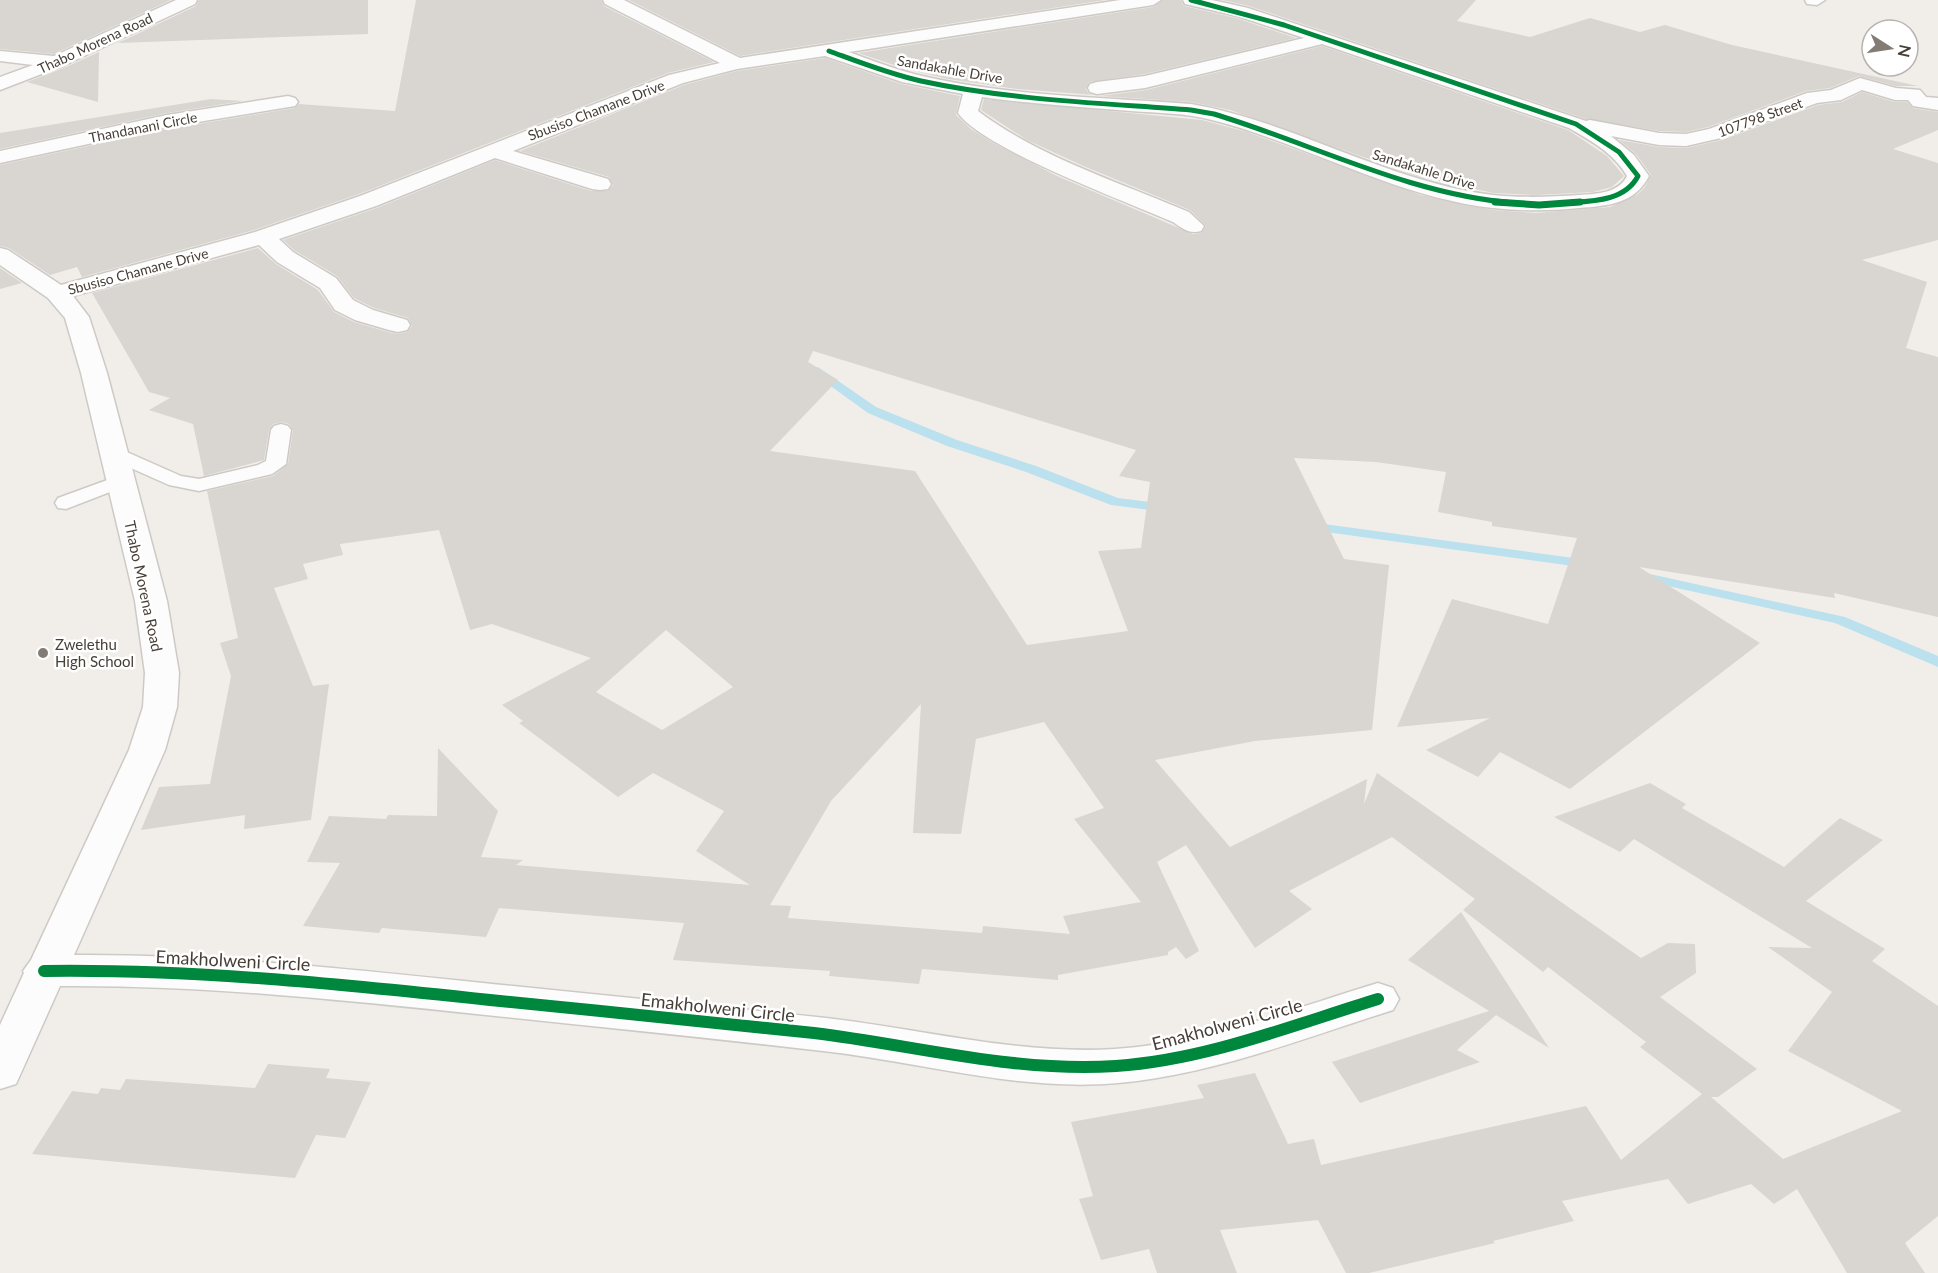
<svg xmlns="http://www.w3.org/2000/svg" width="1938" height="1273" font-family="Lato,sans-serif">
  <rect width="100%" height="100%" fill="#f1eeea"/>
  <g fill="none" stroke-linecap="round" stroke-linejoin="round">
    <!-- stream -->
    <path fill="#bbe0ee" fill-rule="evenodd" d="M 818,367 L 876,407 L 957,440 L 1036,466 L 1118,498 L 1166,504 L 1173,508 L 1166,512 L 1111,505 L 1026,472 L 947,446 L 868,413 L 814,374 L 812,371 Z
      M 1309,522 L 1588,560 L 1595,564 L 1588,568 L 1304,529 L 1302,526 L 1304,523 Z
      M 1641,572 L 1845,617 L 1938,656 L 1938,667 L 1835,623 L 1636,579 L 1634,576 L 1636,573 Z"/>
  </g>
  <!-- building -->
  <path fill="#d9d5d1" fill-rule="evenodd" d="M 0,0 L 171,0 L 54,54 L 0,49 Z
    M 199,0 L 368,0 L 368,34 L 118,43 L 196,6 Z
    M 416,0 L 601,0 L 604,6 L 714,62 L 668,73 L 359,194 L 254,230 L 82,277 L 77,267 L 50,275 L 9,248 L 0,246 L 0,165 L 167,129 L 295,108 L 299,104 L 395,111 Z
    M 629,0 L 1105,0 L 740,56 Z
    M 1163,0 L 1181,0 L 1184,6 L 1236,18 L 1296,38 L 1145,74 L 1089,82 L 1086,89 L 1089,94 L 1094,95 L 1017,89 L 948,79 L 906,69 L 858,53 L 1153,7 Z
    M 1222,0 L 1476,0 L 1457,21 L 1530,37 L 1590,18 L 1640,32 L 1665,25 L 1732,45 L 1918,86 L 1896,86 L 1859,76 L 1830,88 L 1806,91 L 1708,127 L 1686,132 L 1659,131 L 1586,119 L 1249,6 Z
    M 1322,46 L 1568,130 L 1607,156 L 1624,176 L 1612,187 L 1593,192 L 1536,195 L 1493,193 L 1417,176 L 1230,110 L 1191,102 L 1100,96 L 1146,90 Z
    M 99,52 L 98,102 L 27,82 L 66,67 Z
    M 825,58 L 901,84 L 960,96 L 956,115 L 971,129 L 995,144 L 1057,176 L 1193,234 L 1201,233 L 1206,226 L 1190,210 L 1081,165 L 1027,140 L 981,110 L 984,99 L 1202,120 L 1247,132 L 1421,195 L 1493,210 L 1536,213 L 1610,207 L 1638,194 L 1645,187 L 1651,175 L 1636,154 L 1619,140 L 1659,147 L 1686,148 L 1722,140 L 1818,105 L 1842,102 L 1862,92 L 1894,102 L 1907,102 L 1913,108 L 1938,112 L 1938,130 L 1893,149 L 1938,163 L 1938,240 L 1862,260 L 1927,282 L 1906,348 L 1938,357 L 1938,617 L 1834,593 L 1835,598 L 1639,567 L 1760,643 L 1570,789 L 1500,752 L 1478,777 L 1426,750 L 1490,718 L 1397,727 L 1452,599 L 1548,624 L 1577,538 L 1492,526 L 1492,522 L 1438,512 L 1446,472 L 1376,462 L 1294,458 L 1344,559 L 1389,565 L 1372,730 L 1255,741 L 1155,760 L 1230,847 L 1367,779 L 1364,804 L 1377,773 L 1641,958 L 1668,943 L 1695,944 L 1696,973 L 1660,997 L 1757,1069 L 1718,1097 L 1711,1097 L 1783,1159 L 1902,1111 L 1788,1051 L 1832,992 L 1768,947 L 1812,948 L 1634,839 L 1620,852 L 1554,817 L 1650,783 L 1686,804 L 1682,808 L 1784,867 L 1840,818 L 1883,840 L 1806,901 L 1885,949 L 1872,961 L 1938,1006 L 1938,1216 L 1905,1243 L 1925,1273 L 1847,1273 L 1797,1189 L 1774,1204 L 1751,1184 L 1688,1204 L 1668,1179 L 1562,1201 L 1574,1221 L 1493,1241 L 1495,1243 L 1369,1273 L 1346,1273 L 1318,1220 L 1220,1230 L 1237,1273 L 1157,1273 L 1149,1249 L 1101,1260 L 1079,1199 L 1093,1196 L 1071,1122 L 1204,1098 L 1197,1085 L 1255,1073 L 1288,1144 L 1314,1139 L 1321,1165 L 1586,1106 L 1621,1160 L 1702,1094 L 1640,1047 L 1646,1042 L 1548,967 L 1543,972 L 1463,910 L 1475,899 L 1392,837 L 1289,891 L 1312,909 L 1255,948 L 1186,845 L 1157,862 L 1199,951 L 1186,959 L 1176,947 L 1168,952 L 1168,955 L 1058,975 L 1058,980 L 922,969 L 919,984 L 829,976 L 830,971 L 673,960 L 684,923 L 499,908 L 486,937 L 382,928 L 379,933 L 303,926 L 340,863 L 307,862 L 329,816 L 386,819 L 388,815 L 437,816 L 438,748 L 498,811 L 481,857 L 523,860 L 516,865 L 750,885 L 696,851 L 724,811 L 653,773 L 618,797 L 519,723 L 523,721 L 502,705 L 591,658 L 492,624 L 470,630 L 439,530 L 340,544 L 343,555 L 303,564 L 308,579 L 274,588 L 313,686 L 329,684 L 311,820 L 244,829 L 245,815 L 141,830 L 159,787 L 210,784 L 231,676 L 220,643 L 238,638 L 207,491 L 273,476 L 288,464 L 293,430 L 289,424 L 282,422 L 273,424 L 269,430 L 264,460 L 204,476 L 193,424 L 149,410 L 170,398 L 149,392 L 92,293 L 258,248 L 276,264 L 318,290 L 334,312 L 354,322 L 388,332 L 398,334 L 407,332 L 412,326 L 408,318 L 374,308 L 354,298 L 337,276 L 294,250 L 283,240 L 377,208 L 495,160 L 591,191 L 608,191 L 613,185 L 609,177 L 520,151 L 684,85 L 737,71 ZM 813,351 L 1136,450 L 1119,476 L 1150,482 L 1141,548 L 1098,551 L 1128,631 L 1027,645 L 915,471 L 770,451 L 838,380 L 808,362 ZM 666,630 L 733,687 L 662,730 L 596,692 ZM 921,704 L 913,833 L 961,834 L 976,739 L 1044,722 L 1104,808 L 1074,819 L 1141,902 L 1063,916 L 1070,934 L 983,926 L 982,933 L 788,918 L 791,906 L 770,905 L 831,801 Z
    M 211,99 L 243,101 L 167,113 L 0,149 L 0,133 Z
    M 0,268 L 22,283 L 0,289 Z
    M 1461,912 L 1549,1048 L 1496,1015 L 1457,1050 L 1480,1062 L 1360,1103 L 1332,1062 L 1489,1011 L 1408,960 Z
    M 268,1064 L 330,1069 L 326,1078 L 371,1082 L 345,1138 L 316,1135 L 295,1178 L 32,1154 L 72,1091 L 98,1094 L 101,1088 L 120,1090 L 126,1079 L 255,1088 Z"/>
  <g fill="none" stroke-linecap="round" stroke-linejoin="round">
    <!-- service casing -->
    <g stroke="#cdcac6" stroke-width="3">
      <path id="service" d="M 281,424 L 288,426 L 291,430 L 286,464 L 272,474 L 199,491 L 169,485 L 106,457 L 103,453 L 106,449 L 113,447 L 120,449 L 181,476 L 199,479 L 258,465 L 266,461 L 271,430 L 274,426 Z
        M 121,475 L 128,477 L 132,481 L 128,485 L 66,509 L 58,508 L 55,503 L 58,498 Z"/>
    </g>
    <!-- minor casing -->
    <g stroke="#cdcac6" stroke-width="3">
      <path id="minor" d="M 176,0 L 197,0 L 195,4 L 65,65 L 0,90 L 0,77 L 33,65 L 0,61 L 0,51 L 54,56 Z
        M 603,0 L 624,0 L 740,58 L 1120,0 L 1161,0 L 1153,5 L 849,52 C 870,60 892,68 914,74 C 1003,96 1100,97 1191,104 C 1295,122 1388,182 1493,195 C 1522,198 1550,197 1579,195 C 1597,194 1619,193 1627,176 C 1614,153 1591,141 1569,128 L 1322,44 L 1145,88 L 1097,94 L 1090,92 L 1088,88 L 1090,84 L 1097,82 L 1145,76 L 1304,38 L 1237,16 L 1185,4 L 1183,0 L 1212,0 L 1248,8 L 1586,121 L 1590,120 L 1659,133 L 1686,134 L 1709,129 L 1807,93 L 1831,90 L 1860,78 L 1896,88 L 1920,90 L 1926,97 L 1938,98 L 1938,110 L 1913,106 L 1908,100 L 1895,100 L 1862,90 L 1841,100 L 1817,103 L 1721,138 L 1686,146 L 1659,145 L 1611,136 L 1634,155 L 1649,176 C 1635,204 1607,206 1579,208 C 1550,211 1522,211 1493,208 C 1395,197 1307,144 1212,120 C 1186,113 1158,113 1131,111 C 1081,107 1031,104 982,97 L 978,111 C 1037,156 1121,183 1189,212 L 1204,226 L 1201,231 C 1189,234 1183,229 1173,222 C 1128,202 983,149 958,113 L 963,94 L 902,82 L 825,56 L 737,69 L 683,83 L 513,151 L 608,179 L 611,184 L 608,189 L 600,190 L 592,189 L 495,158 L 376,206 L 279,239 L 293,252 L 336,278 L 353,300 L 373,310 L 407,320 L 410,325 L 407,330 L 398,332 L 389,330 L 355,320 L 335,310 L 320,288 L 277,262 L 259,245 L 73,296 L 89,317 L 107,373 L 167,601 L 179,673 L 177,707 L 165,750 L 74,955 C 211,954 347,969 483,983 C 598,995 712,1006 826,1018 C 922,1029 1018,1055 1115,1049 C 1205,1043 1292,1009 1378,983 L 1393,988 L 1399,999 L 1393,1010 C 1304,1038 1212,1075 1118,1083 C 1019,1092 921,1062 823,1051 C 711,1038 598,1027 486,1015 C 344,1000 203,985 60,986 L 16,1084 L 0,1089 L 0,1025 L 24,973 L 23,971 L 31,960 L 129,750 L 143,707 L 145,673 L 135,601 L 81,373 L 65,318 L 48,298 L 0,265 L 0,248 L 8,250 L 61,285 L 255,232 L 360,196 L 669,75 L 720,63 L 605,4 Z
        M 1805,0 L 1825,0 L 1817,5 L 1807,4 Z
        M 288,96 L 295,98 L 298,102 L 295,106 L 167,127 L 0,163 L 0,151 L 167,115 Z"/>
    </g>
    <!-- service -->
    <use href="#service" fill="#fdfcfc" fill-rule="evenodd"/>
    <!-- minor -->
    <use href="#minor" fill="#fdfcfc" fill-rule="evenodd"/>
    <!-- cycleway-far2 casing -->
    <g stroke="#fff" stroke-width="8">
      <path id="cycleway-far2" d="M 1191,0 L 1284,25 L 1576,124 L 1619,152 L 1638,176 C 1624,203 1588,201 1562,203
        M 829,51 C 859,62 889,74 921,81 C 1009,100 1101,103 1191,110 L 1214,114 C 1313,144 1410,195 1515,203"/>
    </g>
    <!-- cycleway-far1 casing -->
    <g stroke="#fff" stroke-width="10">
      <path id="cycleway-far1" d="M 1495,202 L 1539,205 L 1580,202"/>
    </g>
    <!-- cycleway casing -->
    <g stroke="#fff" stroke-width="16">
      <path id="cycleway" d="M 44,971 C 194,969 341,984 490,1000 C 598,1011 706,1021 814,1033 C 913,1045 1016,1073 1116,1066 C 1206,1060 1293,1025 1378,999"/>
    </g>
    <!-- cycleway-far2 -->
    <use href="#cycleway-far2" stroke="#00873e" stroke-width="5"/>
    <!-- cycleway-far1 -->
    <use href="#cycleway-far1" stroke="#00873e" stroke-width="7"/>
    <!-- cycleway -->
    <use href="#cycleway" stroke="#00873e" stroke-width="12"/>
  </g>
  <!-- markers -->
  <circle fill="#827c75" stroke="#fff" stroke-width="2" cx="43" cy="653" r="6"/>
  <g text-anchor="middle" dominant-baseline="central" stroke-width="5" stroke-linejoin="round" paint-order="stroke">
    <!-- far-street labels -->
    <g font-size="14" fill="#473e36" stroke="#fff">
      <text transform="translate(95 43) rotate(-25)">Thabo Morena Road</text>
      <text transform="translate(950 69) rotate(10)">Sandakahle Drive</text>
      <text transform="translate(596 110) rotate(-21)">Sbusiso Chamane Drive</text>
      <text transform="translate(1760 117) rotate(-20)">107798 Street</text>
      <text transform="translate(143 127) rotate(-11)">Thandanani Circle</text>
      <text transform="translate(1424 169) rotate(17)">Sandakahle Drive</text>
      <text transform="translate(138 271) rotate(-15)">Sbusiso Chamane Drive</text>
    </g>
    <!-- street labels -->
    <g font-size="15" fill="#473e36" stroke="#fff">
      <text transform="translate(144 586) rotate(78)">Thabo Morena Road</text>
    </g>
    <!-- poi labels -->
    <g font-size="15" fill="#473e36" stroke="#fff" text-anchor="start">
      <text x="55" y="644">Zwelethu<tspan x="55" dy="17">High School</tspan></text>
    </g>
    <!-- near-street labels -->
    <g font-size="18" fill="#473e36" stroke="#fff">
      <text transform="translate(233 960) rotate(3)">Emakholweni Circle</text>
      <text transform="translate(718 1007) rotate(6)">Emakholweni Circle</text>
      <text transform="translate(1227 1024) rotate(-15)">Emakholweni Circle</text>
    </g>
  </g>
  <!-- north arrow -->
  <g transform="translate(1890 48) rotate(102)"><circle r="28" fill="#ffffff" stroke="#b5b2af" stroke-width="1.5"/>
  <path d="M0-4.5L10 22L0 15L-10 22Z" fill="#827c75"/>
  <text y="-9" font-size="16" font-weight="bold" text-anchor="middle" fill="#473e36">N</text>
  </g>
</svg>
